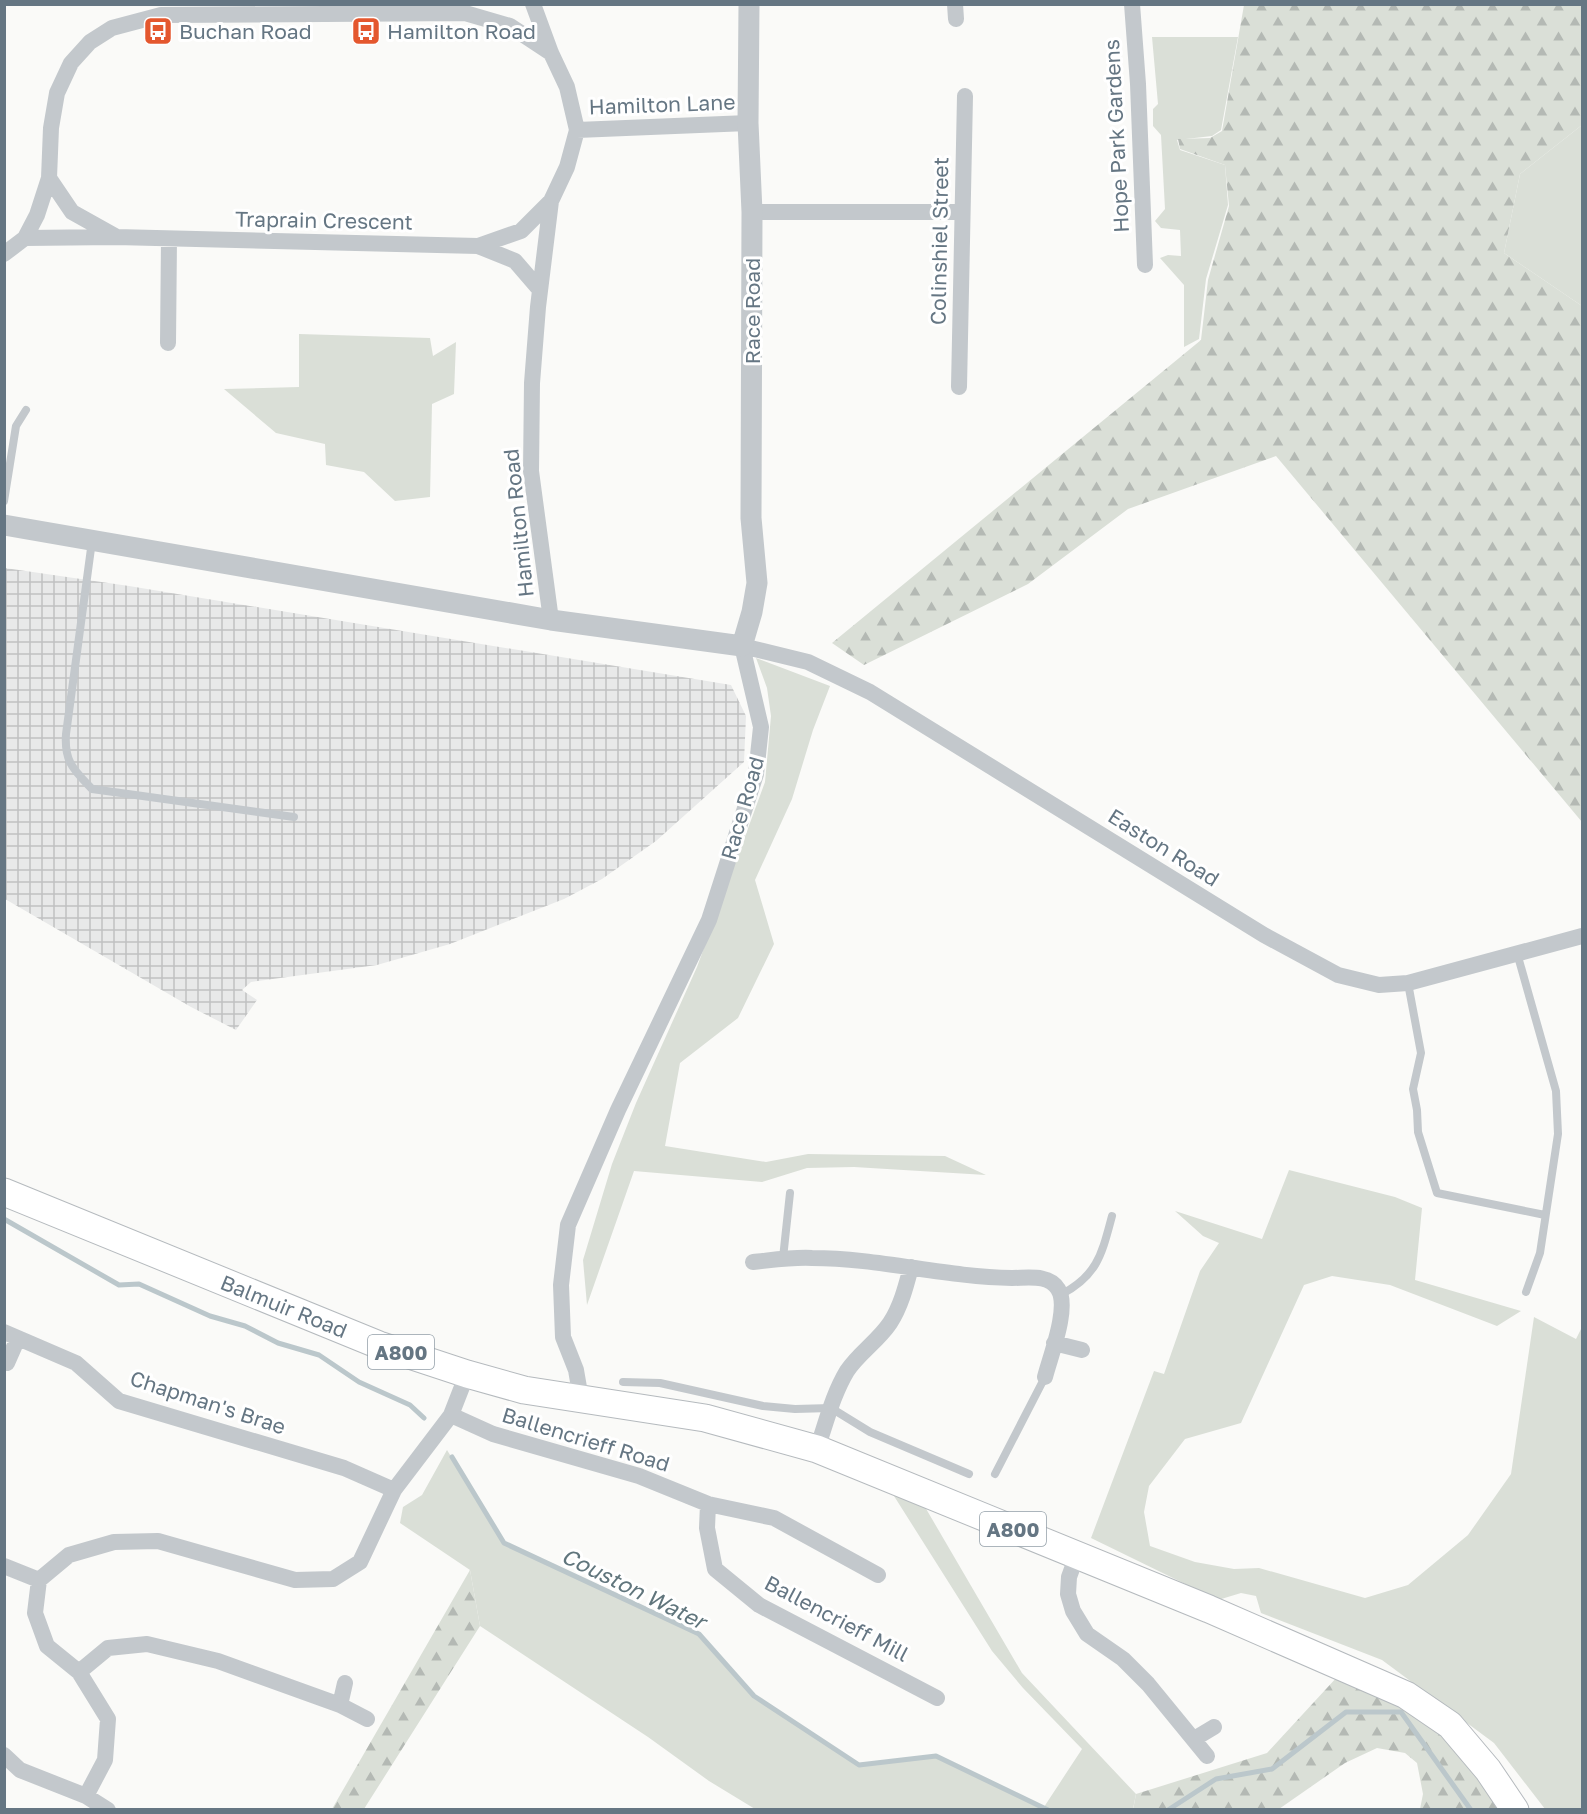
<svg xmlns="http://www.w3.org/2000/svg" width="1587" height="1814" font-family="'Golos Text',sans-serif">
  <defs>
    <pattern id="industrial-grid" width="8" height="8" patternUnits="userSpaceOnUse" patternTransform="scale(1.5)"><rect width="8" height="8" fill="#e8e9e9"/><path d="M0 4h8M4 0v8" fill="none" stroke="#c0c1c2"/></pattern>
    <pattern id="forest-firs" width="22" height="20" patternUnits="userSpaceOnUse" patternTransform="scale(1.5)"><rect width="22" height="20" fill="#dadfd7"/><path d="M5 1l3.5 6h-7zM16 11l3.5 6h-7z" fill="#b4b9b4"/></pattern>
  </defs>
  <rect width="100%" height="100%" fill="#fafaf8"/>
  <!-- industrial -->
  <path fill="url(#industrial-grid)" d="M 5,568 L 129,586 L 731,685 L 746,716 L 744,762 L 656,841 L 602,879 L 564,899 L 450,944 L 377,965 L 251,982 L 242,990 L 257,1000 L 236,1030 L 191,1007 L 5,899 Z"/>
  <!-- green -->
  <path fill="#dadfd7" d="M 1152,37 L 1238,37 L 1221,130 L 1212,136 L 1177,140 L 1180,150 L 1225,165 L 1228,205 L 1206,279 L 1199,339 L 1184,347 L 1184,285 L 1160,258 L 1168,255 L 1181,256 L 1180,230 L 1161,228 L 1155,221 L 1165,209 L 1161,135 L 1153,126 L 1153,109 L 1158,104 Z
    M 1582,125 L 1582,306 L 1504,253 L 1520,174 Z
    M 299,334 L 430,338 L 433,356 L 456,342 L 454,394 L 432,404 L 430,497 L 395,501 L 364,472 L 326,465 L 325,444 L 276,433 L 224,389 L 299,387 Z
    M 756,658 L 830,686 L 813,730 L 792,799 L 755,880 L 774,944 L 738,1018 L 680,1063 L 665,1146 L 766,1162 L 808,1154 L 945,1156 L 986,1175 L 854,1167 L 807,1168 L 762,1182 L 634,1171 L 587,1305 L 583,1260 L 612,1164 L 636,1103 L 697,967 L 765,782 L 771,716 L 767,688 Z
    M 1289,1170 L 1395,1197 L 1422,1208 L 1415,1280 L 1521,1311 L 1497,1326 L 1390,1285 L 1332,1276 L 1304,1285 L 1241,1423 L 1185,1439 L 1149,1486 L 1144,1512 L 1150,1546 L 1195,1562 L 1234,1569 L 1259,1568 L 1365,1598 L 1408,1585 L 1468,1535 L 1511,1474 L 1534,1317 L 1576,1339 L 1582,1327 L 1582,1809 L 1545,1809 L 1494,1743 L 1382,1660 L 1261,1613 L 1256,1596 L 1241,1593 L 1218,1600 L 1091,1538 L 1154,1371 L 1164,1374 L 1200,1271 L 1219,1243 L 1203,1236 L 1175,1211 L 1262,1239 Z
    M 447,1450 L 504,1543 L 699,1634 L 754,1696 L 858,1765 L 936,1756 L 1044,1807 L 1082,1749 L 1023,1688 L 992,1651 L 894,1496 L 918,1495 L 1022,1673 L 1136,1794 L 1133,1809 L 755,1809 L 709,1781 L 648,1737 L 480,1626 L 470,1570 L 400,1523 L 403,1507 L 422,1495 Z"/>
  <!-- forest -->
  <path fill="url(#forest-firs)" d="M 1244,5 L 1582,5 L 1582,125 L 1520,174 L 1504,253 L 1582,306 L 1582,822 L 1276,456 L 1128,509 L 1028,584 L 864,665 L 832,643 L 1201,340 L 1208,280 L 1229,206 L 1225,165 L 1180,149 L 1178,139 L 1210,138 L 1222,131 Z
    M 470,1570 L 480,1626 L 364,1809 L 332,1809 Z
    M 1338,1676 L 1382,1692 L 1444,1734 L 1503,1809 L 1420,1809 L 1423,1794 L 1417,1763 L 1405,1753 L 1377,1748 L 1345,1763 L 1279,1809 L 1133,1810 L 1136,1794 L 1267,1753 Z"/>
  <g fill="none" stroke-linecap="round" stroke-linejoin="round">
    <!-- stream -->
    <path stroke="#bbc7cb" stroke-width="5" d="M 4,1219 L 119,1285 L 139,1284 L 210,1316 L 245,1326 L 278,1343 L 319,1355 L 359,1382 L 410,1405 L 424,1418
      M 452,1457 L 504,1543 L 699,1634 L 754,1696 L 859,1765 L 936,1756 L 1048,1810
      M 1168,1810 L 1216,1779 L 1272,1769 L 1346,1712 L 1401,1712 L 1471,1810"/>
    <!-- primary casing -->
    <g stroke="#b5babe" stroke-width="29">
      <path id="primary" d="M 4,1192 L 379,1345 L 467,1374 L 524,1390 L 705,1418 L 817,1449 L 1209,1609 L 1406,1695 L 1450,1725 L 1488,1770 L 1515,1810"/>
    </g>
    <!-- service -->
    <path stroke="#c3c8cc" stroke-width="8" d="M 4,501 L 16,426 L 26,410
      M 92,541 L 66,734 C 64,762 74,770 92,789 L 294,817
      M 1517,953 L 1556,1091 L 1558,1134 L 1540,1253 L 1526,1292
      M 1408,983 L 1421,1053 L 1413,1089 L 1417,1110 L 1418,1132 L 1437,1193 L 1545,1215
      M 783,1258 L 790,1193
      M 1062,1294 C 1098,1275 1102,1253 1112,1216
      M 623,1382 L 660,1383 L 763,1406 L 795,1409 L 831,1408 L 870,1432 L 969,1474
      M 995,1474 L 1045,1377"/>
    <!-- minor -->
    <path stroke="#c3c8cc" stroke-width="16" d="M 533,4 L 551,53 L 567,87 L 577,130 L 567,167 L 551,201 L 538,307 L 532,383 L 531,471 L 551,620
      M 955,4 L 956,19
      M 1132,4 L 1138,84 L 1145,265
      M 577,130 L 748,123
      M 49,178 L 72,212 L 115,236
      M 752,212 L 962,212
      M 25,238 L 116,237 L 478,246 L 515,261 L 540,290
      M 478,246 L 521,231 L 551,201
      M 4,254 L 25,238 L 37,215 L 49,178 L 51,128 L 57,93 L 71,63 L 90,42 L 112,28 L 161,15 L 465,13 L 510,26 L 551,53
      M 168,343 L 169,239
      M 959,387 L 965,96
      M 753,1262 C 773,1260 792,1257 812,1258 C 879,1258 945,1277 1012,1278 C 1028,1278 1049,1274 1058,1289 C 1070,1307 1050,1357 1045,1377
      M 4,1332 L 76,1363 L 119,1401 L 344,1468 L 394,1490
      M 1054,1343 L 1082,1350
      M 7,1363 L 18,1338
      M 581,1399 L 576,1370 L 563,1337 L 561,1285 L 568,1225 L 618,1110 L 709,920 L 756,774 L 761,727 L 742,646 L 808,662 L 870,692 L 1264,935 L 1338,975 L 1379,985 L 1408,983 L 1582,936
      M 451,1415 L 493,1434 L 639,1476 L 708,1504 L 774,1518 L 878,1575
      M 817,1449 C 826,1423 833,1394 847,1371 C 859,1353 878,1341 890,1323 C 901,1306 906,1286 911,1267
      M 708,1504 L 707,1528 L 715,1569 L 759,1605 L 937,1698
      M 1077,1555 L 1069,1577 L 1068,1594 L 1073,1611 L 1087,1634 L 1123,1659 L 1148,1684 L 1207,1756
      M 4,1566 L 39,1580
      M 79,1672 L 108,1648 L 147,1644 L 218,1661 L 340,1705
      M 345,1683 L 340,1705 L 367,1719
      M 1194,1739 L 1214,1727
      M 4,1755 L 20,1770 L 86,1796 L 108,1810
      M 86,1796 L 105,1760 L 108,1719 L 79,1672 L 47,1646 L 35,1613 L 39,1580 L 69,1555 L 114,1542 L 158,1541 L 295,1580 L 333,1579 L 360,1562 L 394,1490 L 451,1415 L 467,1374"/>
    <!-- tertiary -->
    <path stroke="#c3c8cc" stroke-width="21" d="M 4,525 L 551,620 L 742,646 L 752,612 L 757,583 L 751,518 L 752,212 L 748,123 L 749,4"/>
    <!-- primary -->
    <use href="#primary" stroke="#fff" stroke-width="27"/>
  </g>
  <!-- icons -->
  <defs>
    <g id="bus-square" transform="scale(1.5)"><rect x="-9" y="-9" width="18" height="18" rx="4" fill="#e4572e" stroke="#fff"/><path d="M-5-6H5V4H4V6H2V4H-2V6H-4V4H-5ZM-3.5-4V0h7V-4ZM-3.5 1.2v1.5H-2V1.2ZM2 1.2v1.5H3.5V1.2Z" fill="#fff"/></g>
  </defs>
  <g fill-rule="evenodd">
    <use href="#bus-square" x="158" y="31"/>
    <use href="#bus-square" x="366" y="31"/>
  </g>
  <g text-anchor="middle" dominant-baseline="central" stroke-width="6" stroke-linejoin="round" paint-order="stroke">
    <!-- shield labels -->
    <g fill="#fff" stroke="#939fa8" stroke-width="1.5">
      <rect x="368" y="1335" width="66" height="34" rx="4.5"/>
      <rect x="980" y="1512" width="66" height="34" rx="4.5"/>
    </g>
    <g font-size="20" font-weight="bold" fill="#657683">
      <text x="401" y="1352">A800</text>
      <text x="1013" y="1529">A800</text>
    </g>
    <!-- poi labels -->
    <g font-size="21" fill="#657683" stroke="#fff" text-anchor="start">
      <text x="179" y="31">Buchan Road</text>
      <text x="387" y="31">Hamilton Road</text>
    </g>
    <!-- street labels -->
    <g font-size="21" fill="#657683" stroke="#fff">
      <text transform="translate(662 104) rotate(-2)">Hamilton Lane</text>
      <text transform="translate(1116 136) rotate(-93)">Hope Park Gardens</text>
      <text transform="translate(324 220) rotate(1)">Traprain Crescent</text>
      <text transform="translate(939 241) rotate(-89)">Colinshiel Street</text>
      <text transform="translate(752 311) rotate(-90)">Race Road</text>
      <text transform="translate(518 523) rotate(-96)">Hamilton Road</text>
      <text transform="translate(742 808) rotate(-74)">Race Road</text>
      <text transform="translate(1164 847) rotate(32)">Easton Road</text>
      <text transform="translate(284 1306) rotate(22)">Balmuir Road</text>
      <text transform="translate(208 1402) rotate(18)">Chapman's Brae</text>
      <text transform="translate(586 1439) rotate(17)">Ballencrieff Road</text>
      <text transform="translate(837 1618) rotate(28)">Ballencrieff Mill</text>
    </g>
    <!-- water labels -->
    <g font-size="22" font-style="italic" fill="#60757c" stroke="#fff">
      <text transform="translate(634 1588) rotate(26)">Couston Water</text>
    </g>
  </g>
  <!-- border -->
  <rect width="1587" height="1814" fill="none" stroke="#657683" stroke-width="12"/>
</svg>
